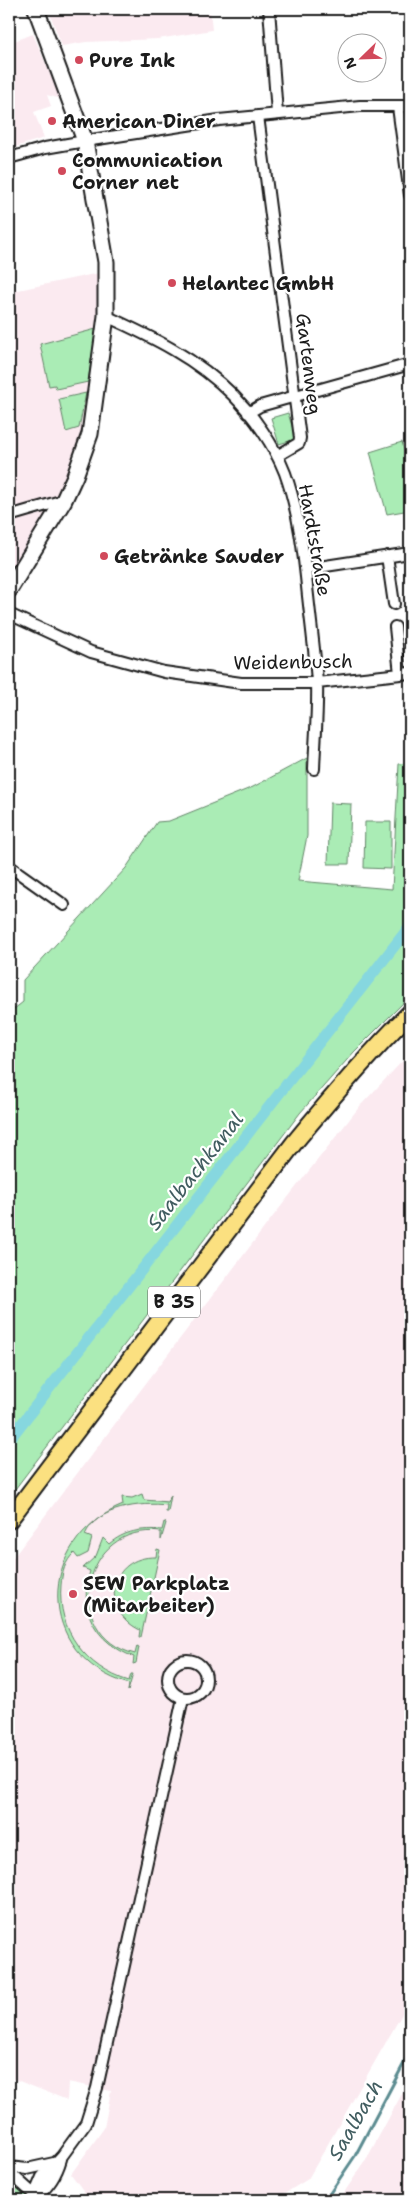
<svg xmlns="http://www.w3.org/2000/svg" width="419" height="2209" font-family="'Shantell Sans',sans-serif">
  <rect width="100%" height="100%" fill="#fff"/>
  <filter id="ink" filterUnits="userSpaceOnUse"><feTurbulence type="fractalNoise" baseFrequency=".02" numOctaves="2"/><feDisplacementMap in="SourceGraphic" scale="10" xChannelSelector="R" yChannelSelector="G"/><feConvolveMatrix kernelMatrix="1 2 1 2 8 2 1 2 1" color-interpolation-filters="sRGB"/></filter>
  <g filter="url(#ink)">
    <!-- built -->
    <path fill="#fbeaf0" d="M 48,9 L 210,9 L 212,30 L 158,39 L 86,42 L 62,46 Z
      M 33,34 L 61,99 L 47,95 L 51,106 L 34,112 L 44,138 L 9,149 L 9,43 Z
      M 99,273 L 99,334 L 78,451 L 62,490 L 9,576 L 9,292 Z
      M 410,1053 L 410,2000 L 308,2179 L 274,2200 L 90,2200 L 71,2174 L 104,2128 L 111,2091 L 68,2082 L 67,2100 L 9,2077 L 9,1563 L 271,1219 L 360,1106 Z
      M 410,2079 L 410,2200 L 339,2200 L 366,2160 Z"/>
    <!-- green -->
    <path fill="#aaecb5" stroke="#638468" d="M 96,329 L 88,382 L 56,389 L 55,385 L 49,386 L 40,344 Z
      M 86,393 L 79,428 L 66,432 L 59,399 Z
      M 288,413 L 296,439 L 279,444 L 271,418 Z
      M 402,442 L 410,470 L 410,510 L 387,514 L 370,452 Z
      M 307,758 L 307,836 L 298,881 L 392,889 L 399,764 L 410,763 L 410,996 L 354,1052 L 300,1113 L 9,1497 L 9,1013 L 23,1002 L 23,980 L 126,868 L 157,822 L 169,821 L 253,787 Z
      M 330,803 L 351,804 L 349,864 L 328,864 Z
      M 365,822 L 391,822 L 391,869 L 364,868 Z
      M 142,1494 L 144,1500 L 168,1502 L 171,1495 L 168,1512 L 166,1512 L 167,1505 C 142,1502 96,1507 85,1535 L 92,1538 L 88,1553 L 78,1558 L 74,1553 C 65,1561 62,1573 61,1585 C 57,1630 86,1668 129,1681 L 131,1674 L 133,1674 L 128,1691 L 129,1684 C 34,1656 36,1540 123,1505 L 122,1497 L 132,1498 Z
      M 164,1522 L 166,1523 L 161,1540 L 161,1532 C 82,1522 60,1635 135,1654 L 137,1646 L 139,1647 L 136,1663 L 133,1664 L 134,1657 C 95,1642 78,1611 90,1571 L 83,1568 L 96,1556 L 103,1538 L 109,1544 C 124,1531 142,1528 162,1530 Z
      M 157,1549 L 160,1550 L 141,1637 L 139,1637 L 140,1630 C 99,1610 109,1556 156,1557 Z
      M 9,2179 L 36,2200 L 9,2200 Z"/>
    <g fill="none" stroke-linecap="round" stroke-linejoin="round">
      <!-- stream -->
      <path stroke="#5c8c91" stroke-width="3" d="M 321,2200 L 328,2196 L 355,2156 L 410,2052"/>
      <!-- canal -->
      <path stroke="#86d7df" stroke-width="11" d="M 9,1440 L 410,926"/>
      <!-- street casing -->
      <g stroke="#1c1c1c" stroke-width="14">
        <path id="street" d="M 269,9 L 277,113
          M 398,107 L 410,195
          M 258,116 L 300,438 L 299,443 L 277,456
          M 9,158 L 45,148 L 85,141 L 219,120 L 360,106 L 410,106
          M 106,316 C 152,337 196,358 233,395 C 254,416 274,445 285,473 C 299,512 304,555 308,596 C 311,624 315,653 317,682 C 318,711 315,740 314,769
          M 248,413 L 260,406 L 410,364
          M 9,516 L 64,500
          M 387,556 L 394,604
          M 306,569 L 410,553
          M 9,614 L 91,652 L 164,672 L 241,683 L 317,683 L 410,673
          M 395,627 L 400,674
          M 9,866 L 64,905
          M168 1679a19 19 0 1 1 38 0a19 19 0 1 1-38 0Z
          M 9,2167 L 27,2169 L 54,2163
          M 9,2172 L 38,2198
          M 37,2197 L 36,2191 L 42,2177 L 62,2156 L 86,2123 L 97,2088 L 183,1698
          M 37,2197 C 49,2185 56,2176 61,2159"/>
      </g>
      <!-- secondary casing -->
      <g stroke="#1c1c1c" stroke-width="19">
        <path id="secondary" d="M 9,590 L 64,500 L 75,476 L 90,434 L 106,316 L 106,262 L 85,141 L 36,9"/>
      </g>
      <!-- primary casing -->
      <g stroke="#1c1c1c" stroke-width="20">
        <path id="primary" d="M 9,1520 L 294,1143 C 331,1098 368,1054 410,1013"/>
      </g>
      <!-- street -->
      <use href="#street" stroke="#fff" stroke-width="10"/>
      <!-- secondary -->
      <use href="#secondary" stroke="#fff" stroke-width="15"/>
      <!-- primary -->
      <use href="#primary" stroke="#fbe080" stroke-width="16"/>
    </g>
  </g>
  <!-- markers -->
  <g fill="#d1495b" stroke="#fff" stroke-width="2">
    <circle cx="79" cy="60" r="5"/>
    <circle cx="52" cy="121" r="5"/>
    <circle cx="62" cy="171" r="5"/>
    <circle cx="172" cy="283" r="5"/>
    <circle cx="104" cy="556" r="5"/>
    <circle cx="73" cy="1594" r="5"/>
  </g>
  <g text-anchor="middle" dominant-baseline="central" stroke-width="4.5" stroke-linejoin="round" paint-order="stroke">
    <!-- shield labels -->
    <rect fill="#fff" stroke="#606060" stroke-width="1" x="148" y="1286.5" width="52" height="31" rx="4"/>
    <g font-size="18" font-weight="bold" fill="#1c1c1c">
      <text x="174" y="1302">B 35</text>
    </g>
    <!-- poi labels -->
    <g font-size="19" font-weight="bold" fill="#1c1c1c" stroke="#fff" text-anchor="start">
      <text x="89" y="60">Pure Ink</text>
      <text x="62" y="121">American Diner</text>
      <text x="72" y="160">Communication<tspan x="72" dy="22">Corner net</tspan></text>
      <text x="182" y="283">Helantec GmbH</text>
      <text x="114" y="556">Getränke Sauder</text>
      <text x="83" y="1583">SEW Parkplatz<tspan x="83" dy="22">(Mitarbeiter)</tspan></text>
    </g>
    <!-- street labels -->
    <g font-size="19" fill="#1c1c1c" stroke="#fff">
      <text transform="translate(309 364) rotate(83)">Gartenweg</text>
      <text transform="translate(315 540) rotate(80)">Hardtstraße</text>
      <text transform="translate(293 662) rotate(-1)">Weidenbusch</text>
    </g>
    <!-- water labels -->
    <g font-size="20" font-style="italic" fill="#415d60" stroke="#fff">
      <text transform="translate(195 1171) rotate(-52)">Saalbachkanal</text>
      <text transform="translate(355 2120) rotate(-60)">Saalbach</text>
    </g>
  </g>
  <!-- margin -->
  <rect width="419" height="2209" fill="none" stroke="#fff" stroke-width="30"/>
  <rect x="15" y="15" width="389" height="2179" fill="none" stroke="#1c1c1c" stroke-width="2" filter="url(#ink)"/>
  <!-- north arrow -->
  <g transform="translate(362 58) rotate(247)"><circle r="24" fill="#ffffff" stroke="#a4a4a4"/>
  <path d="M0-4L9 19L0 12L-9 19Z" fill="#d1495b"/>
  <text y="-8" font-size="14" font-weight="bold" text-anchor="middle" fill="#1c1c1c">N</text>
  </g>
</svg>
